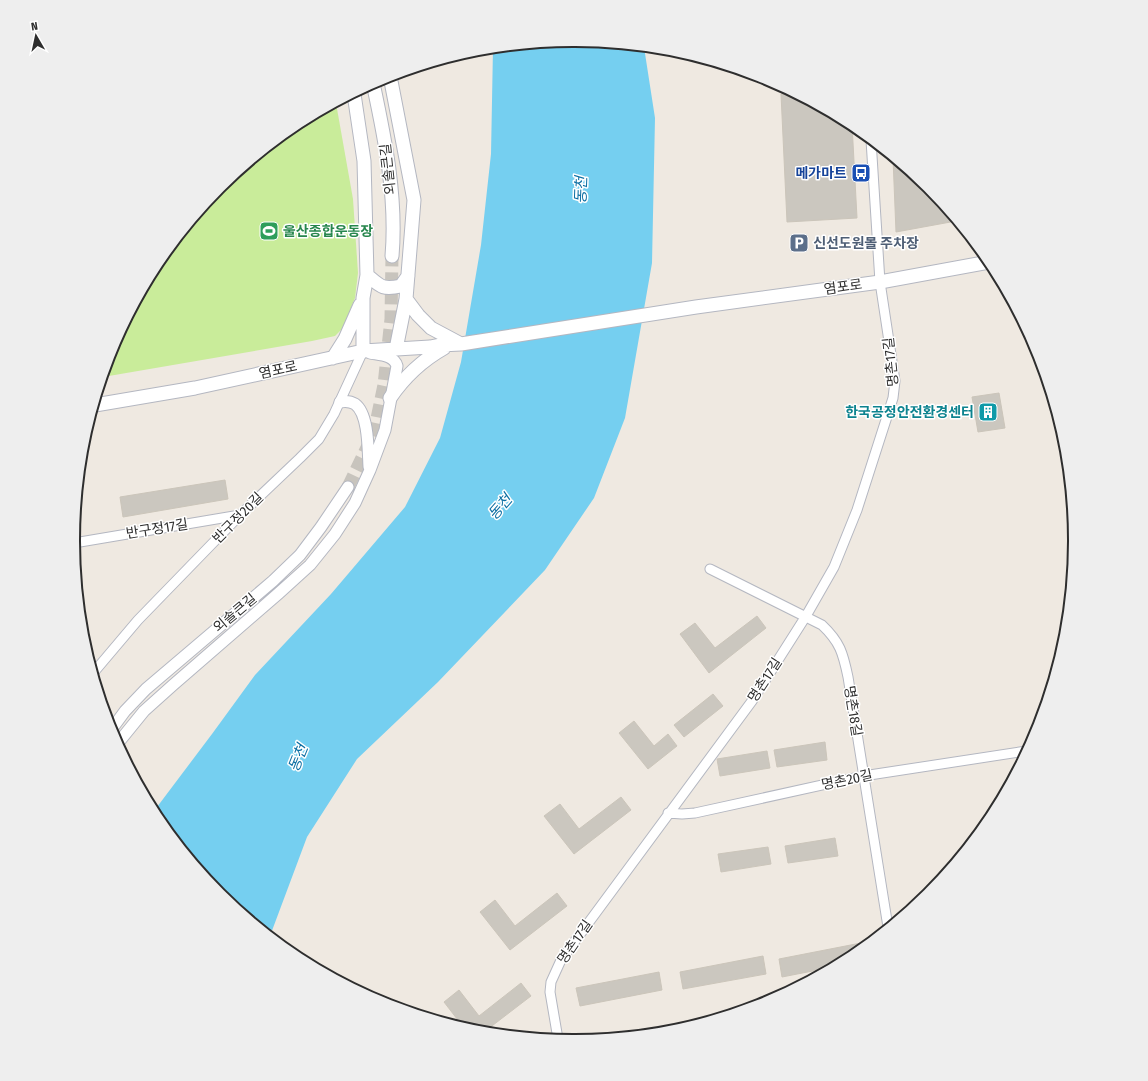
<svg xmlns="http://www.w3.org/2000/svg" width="1148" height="1081" font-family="'Fira Sans Condensed','Noto Sans KR',sans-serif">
  <rect width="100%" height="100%" fill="#efe9e1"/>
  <!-- pitch -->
  <path fill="#c9ec9a" d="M 336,103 L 353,199 L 358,273 L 355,298 L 343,328 L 335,336 L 312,341 L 103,377 L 112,349 L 158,262 L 220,186 L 296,124 Z"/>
  <!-- water -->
  <path fill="#75cff0" d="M 574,40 L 644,47 L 655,118 L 652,263 L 625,418 L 594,498 L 545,570 L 438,682 L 357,759 L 307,837 L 270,936 L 220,894 L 158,818 L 154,811 L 212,734 L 255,675 L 331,594 L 405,507 L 440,438 L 461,362 L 481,245 L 491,154 L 493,48 Z"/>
  <!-- building -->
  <path fill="#cbc7bf" stroke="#cbc5ba" d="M 794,93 L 852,124 L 857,218 L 787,222 L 781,94 Z
    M 893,158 L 928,187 L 956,221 L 896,232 Z
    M 999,393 L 1005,428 L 978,432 L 972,397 Z
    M 225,480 L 228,499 L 123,517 L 120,497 Z
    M 757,616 L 766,628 L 709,673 L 680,634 L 695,623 L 715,648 Z
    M 713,694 L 723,706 L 684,737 L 674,725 Z
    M 634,721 L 654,746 L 668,734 L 677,746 L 648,769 L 619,733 Z
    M 825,742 L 827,760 L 777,767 L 774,750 Z
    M 767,751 L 770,768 L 720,776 L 717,759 Z
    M 621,797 L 631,810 L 574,854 L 544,816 L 560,804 L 579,829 Z
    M 835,838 L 838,856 L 788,863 L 785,846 Z
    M 768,847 L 771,864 L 721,872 L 718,854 Z
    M 557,893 L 567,906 L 510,950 L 480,912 L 495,900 L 515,926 Z
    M 861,943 L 862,948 L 852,957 L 833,967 L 782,977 L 779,959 Z
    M 763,956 L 766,974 L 683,989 L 680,972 Z
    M 659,972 L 662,990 L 580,1006 L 576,988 Z
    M 521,983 L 531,996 L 484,1032 L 464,1028 L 444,1002 L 459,990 L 479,1016 Z"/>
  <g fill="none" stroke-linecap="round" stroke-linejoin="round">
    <!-- secondary-tunnel -->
    <path stroke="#c8c4bd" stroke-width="13" stroke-dasharray="13 6" stroke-linecap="butt" d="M 348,487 L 374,433 L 384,385 L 391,319 L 392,256"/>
    <!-- minor casing -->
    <g stroke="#b4b7c1" stroke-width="11">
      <path id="minor" d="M 74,543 L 240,515
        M 710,569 L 822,625 C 840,642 843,653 848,677 L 888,927
        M 94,672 L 138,620 L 240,515 L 300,458 L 319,439 L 334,414 L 363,351
        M 668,813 L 682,814 L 695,813 L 863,776 L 1026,751
        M 558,1039 L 550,992 L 551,982 L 561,960 L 752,701 L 806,616 L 834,567 L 857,510 L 893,398 L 895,381 L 880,282 L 871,140"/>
    </g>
    <!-- tertiary casing -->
    <g stroke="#b4b7c1" stroke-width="13">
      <path id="tertiary" d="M 340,402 C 345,401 350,401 355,404 C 369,414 368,451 369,467
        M 111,730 L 125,711 L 146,689 L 273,581 L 300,555 L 321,527 L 348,487
        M 118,743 L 144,711 L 173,685 L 279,593 L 310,565 L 335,534 L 355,503 L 370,470 L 385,430 L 397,366 C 394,355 380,355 370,353"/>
    </g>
    <!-- secondary casing -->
    <g stroke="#b4b7c1" stroke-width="15">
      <path id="secondary" d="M 390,76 L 414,200 L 406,299 L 418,315 L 431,328 L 461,344
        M 373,83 C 385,139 397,198 392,256
        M 354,94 L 364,161 L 367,275 L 363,298 L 363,351
        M 367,275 C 381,287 383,290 401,286 L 408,276
        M 396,349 L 406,299
        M 333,358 L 345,339 L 360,305
        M 390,398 C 405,376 421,361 444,348
        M 95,405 L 195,388 L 363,351 L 430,347 L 440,345 L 461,344 L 696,307 L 880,282 L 989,262"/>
    </g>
    <!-- minor -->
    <use href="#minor" stroke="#fff" stroke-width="9"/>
    <!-- tertiary -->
    <use href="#tertiary" stroke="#fff" stroke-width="11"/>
    <!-- secondary -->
    <use href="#secondary" stroke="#fff" stroke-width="13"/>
  </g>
  <!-- icons -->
  <defs>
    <g id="bus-square" transform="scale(1)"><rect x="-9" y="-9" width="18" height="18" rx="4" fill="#1a4fb4" stroke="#fff"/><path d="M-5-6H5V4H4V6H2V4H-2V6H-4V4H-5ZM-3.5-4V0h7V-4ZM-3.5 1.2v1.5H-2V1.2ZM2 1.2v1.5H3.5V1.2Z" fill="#fff"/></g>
    <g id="stadium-square" transform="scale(1)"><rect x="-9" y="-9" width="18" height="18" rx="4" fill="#2e9e5b" stroke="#fff"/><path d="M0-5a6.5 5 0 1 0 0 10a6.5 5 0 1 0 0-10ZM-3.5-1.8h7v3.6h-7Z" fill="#fff"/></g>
    <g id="parking-square" transform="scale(1)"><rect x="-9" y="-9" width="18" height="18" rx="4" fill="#5c6f8a" stroke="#fff"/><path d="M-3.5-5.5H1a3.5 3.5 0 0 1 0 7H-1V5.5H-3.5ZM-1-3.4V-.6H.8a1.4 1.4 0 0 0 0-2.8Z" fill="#fff"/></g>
    <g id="building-square" transform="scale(1)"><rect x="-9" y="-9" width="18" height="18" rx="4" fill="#0f9aa8" stroke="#fff"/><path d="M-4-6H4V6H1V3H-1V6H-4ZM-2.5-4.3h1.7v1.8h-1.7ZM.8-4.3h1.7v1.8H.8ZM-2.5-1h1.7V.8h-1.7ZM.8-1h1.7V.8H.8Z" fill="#fff"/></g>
  </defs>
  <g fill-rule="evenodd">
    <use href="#bus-square" x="861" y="173"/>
    <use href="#stadium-square" x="269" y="231"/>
    <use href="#parking-square" x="799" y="243"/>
    <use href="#building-square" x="988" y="412"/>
  </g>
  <g text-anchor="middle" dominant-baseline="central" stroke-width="3" stroke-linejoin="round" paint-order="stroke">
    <!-- street labels -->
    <g font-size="14" fill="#2e2e2e" stroke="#fff">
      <text transform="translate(388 169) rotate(-96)">외솔큰길</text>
      <text transform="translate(843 287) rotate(-8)">염포로</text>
      <text transform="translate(891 362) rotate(-96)">명촌17길</text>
      <text transform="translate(278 370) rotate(-12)">염포로</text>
      <text transform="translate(238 518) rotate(-45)">반구정20길</text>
      <text transform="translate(157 529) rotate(-9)">반구정17길</text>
      <text transform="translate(235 613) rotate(-40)">외솔큰길</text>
      <text transform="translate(765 680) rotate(-57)">명촌17길</text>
      <text transform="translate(853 711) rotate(81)">명촌18길</text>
      <text transform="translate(847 780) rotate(-12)">명촌20길</text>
      <text transform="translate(575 942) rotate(-55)">명촌17길</text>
    </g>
    <!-- transit labels -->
    <g font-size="14" font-weight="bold" fill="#164399" stroke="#fff" text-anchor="end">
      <text x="847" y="173">메가마트</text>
    </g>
    <!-- leisure labels -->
    <g font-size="14" font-weight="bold" fill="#27864d" stroke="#fff" text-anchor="start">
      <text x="283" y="231">울산종합운동장</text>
    </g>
    <!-- service labels -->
    <g font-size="14" font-weight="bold" fill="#4e5e75" stroke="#fff" text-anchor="start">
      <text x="813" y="243">신선도원몰 주차장</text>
    </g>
    <!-- culture labels -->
    <g font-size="14" font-weight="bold" fill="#0d838f" stroke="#fff" text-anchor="end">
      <text x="974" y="412">한국공정안전환경센터</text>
    </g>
    <!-- water labels -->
    <g font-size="15" font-style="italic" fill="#0d6fa3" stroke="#fff">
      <text transform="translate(581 190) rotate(-88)">동천</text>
      <text transform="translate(500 507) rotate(-49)">동천</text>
      <text transform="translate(298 758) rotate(-68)">동천</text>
    </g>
  </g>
  <!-- crop -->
  <path d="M0 0H1148V1081H0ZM573 47H575A493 493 0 0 1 1068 540V541A493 493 0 0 1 575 1034H573A493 493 0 0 1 80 541V540A493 493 0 0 1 573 47Z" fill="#eee" fill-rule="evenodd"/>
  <path fill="none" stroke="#2e2e2e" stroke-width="2" d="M573 47H575A493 493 0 0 1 1068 540V541A493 493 0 0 1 575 1034H573A493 493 0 0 1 80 541V540A493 493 0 0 1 573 47Z"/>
  <!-- north arrow -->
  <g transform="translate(36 36) rotate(351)" stroke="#ffffff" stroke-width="3" paint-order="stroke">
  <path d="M0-3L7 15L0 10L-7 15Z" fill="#2e2e2e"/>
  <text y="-6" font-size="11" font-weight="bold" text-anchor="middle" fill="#2e2e2e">N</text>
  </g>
</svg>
